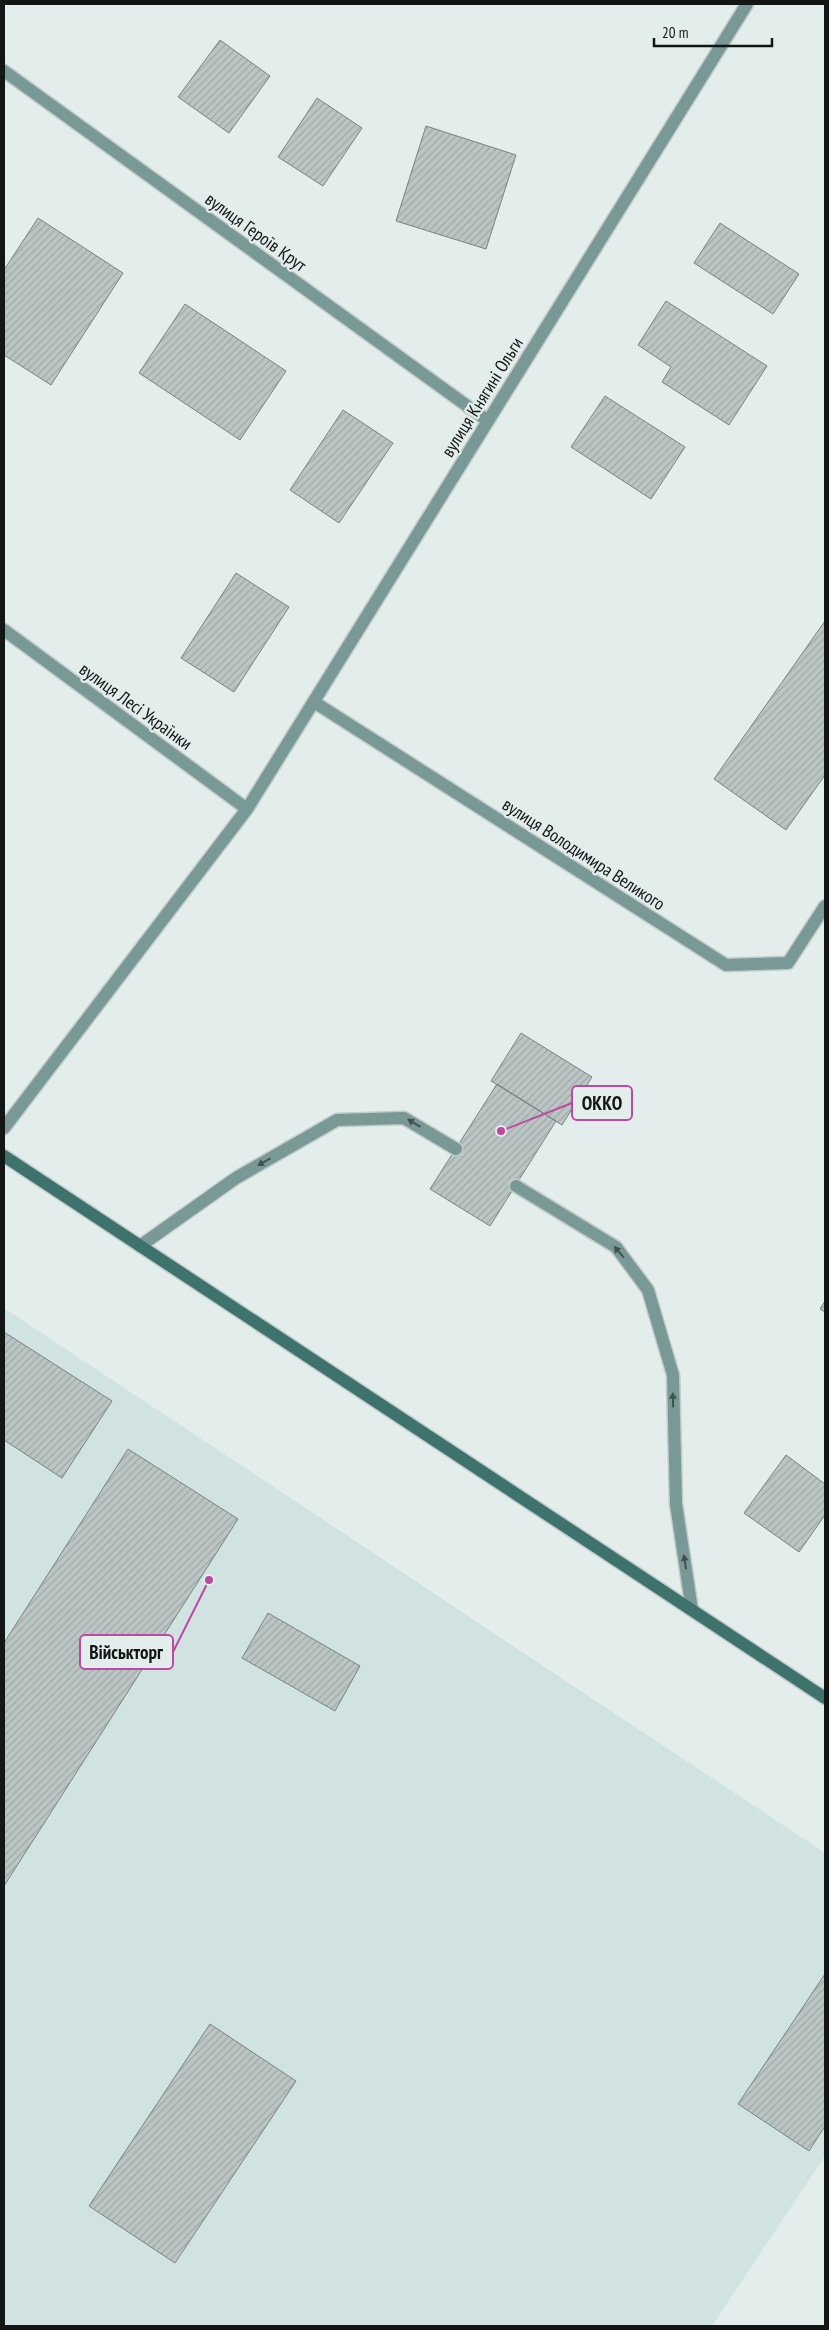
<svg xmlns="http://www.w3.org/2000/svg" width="829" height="2330" font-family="'PT Sans Narrow',sans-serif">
  <defs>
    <pattern id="building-hatch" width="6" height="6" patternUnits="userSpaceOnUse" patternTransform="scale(1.25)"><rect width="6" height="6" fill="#bbc5c4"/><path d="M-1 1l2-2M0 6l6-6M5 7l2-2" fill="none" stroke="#a0a8a8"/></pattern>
  </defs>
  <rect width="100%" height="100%" fill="#e3edec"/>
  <!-- built -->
  <path fill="#d0e3e1" d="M 4,1308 L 825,1853 L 825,2156 L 712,2326 L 4,2326 Z"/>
  <!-- building -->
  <path fill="url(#building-hatch)" stroke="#7a8382" d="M 220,40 L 270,76 L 229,133 L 178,97 Z
    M 317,98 L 362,128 L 323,186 L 278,157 Z
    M 426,126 L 516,155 L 486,249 L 396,221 Z
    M 38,218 L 123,273 L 51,385 L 4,355 L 4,270 Z
    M 720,223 L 799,274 L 773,314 L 694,263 Z
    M 666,301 L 767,366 L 729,425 L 662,382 L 671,367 L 638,345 Z
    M 185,304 L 286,371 L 240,440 L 139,373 Z
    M 605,396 L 685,447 L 651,499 L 571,447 Z
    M 343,410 L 393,443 L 339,523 L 290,490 Z
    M 236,573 L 289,607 L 234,692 L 181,658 Z
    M 825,621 L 825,775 L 786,830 L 714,779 Z
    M 521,1033 L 592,1077 L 562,1125 L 491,1081 Z
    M 497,1084 L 556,1121 L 490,1226 L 430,1189 Z
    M 825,1301 L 825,1312 L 820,1309 Z
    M 4,1332 L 112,1401 L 62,1478 L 4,1440 Z
    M 128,1449 L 238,1519 L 4,1886 L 4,1643 Z
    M 786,1455 L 825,1484 L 825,1515 L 799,1552 L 744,1513 Z
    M 268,1613 L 360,1666 L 335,1711 L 242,1658 Z
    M 825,1974 L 825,2126 L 809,2151 L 738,2104 Z
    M 210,2024 L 296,2081 L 175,2263 L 89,2206 Z"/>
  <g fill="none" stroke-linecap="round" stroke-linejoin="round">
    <!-- service casing -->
    <g stroke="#c2cbca" stroke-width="15">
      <path id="service" d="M 516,1186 L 616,1247 L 648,1290 L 673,1375 L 676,1504 L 692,1610
        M 140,1246 L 236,1178 L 337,1120 L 404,1118 L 456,1149"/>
    </g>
    <!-- minor casing -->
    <g stroke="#c2cbca" stroke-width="15">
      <path id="minor" d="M 4,71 L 488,421
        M 4,630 L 247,809
        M 314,702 L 726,965 L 788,963 L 825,906
        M 4,1128 L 247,809 L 747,4"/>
    </g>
    <!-- secondary casing -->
    <g stroke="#c2cbca" stroke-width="15">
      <path id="secondary" d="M 4,1156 L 825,1698"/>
    </g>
    <!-- service -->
    <use href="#service" stroke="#789996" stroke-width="12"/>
    <!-- minor -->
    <use href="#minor" stroke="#789996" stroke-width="12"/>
    <!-- secondary -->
    <use href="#secondary" stroke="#3e726d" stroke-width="12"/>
  </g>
  <!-- one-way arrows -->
  <defs><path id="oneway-solid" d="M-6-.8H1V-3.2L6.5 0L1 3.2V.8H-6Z" transform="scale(1.25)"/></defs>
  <g fill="#40514f">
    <use href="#oneway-solid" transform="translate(414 1123) rotate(-149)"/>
    <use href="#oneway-solid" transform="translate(264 1162) rotate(150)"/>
    <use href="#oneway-solid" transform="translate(619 1252) rotate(-131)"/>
    <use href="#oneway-solid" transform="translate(673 1400) rotate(-91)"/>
    <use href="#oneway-solid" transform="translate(685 1562) rotate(-99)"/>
  </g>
  <g text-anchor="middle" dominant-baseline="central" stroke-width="4.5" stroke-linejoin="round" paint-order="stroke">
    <!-- street labels -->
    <g font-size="18" fill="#121615" stroke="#e3edec">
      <text transform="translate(256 232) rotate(36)">вулиця Героїв Крут</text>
      <text transform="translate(482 397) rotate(-58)">вулиця Княгині Ольги</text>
      <text transform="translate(136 706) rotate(36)">вулиця Лесі Українки</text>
      <text transform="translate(584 854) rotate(33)">вулиця Володимира Великого</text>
    </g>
  </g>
  <!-- callouts -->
  <path fill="none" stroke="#be49a2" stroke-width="2" d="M501 1131L572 1103M209 1580L173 1652"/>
  <g fill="#be49a2" stroke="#e3edec" stroke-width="2">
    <circle cx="501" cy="1131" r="5"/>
    <circle cx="209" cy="1580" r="5"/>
  </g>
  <g fill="#e3edec" stroke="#be49a2" stroke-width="2">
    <rect x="572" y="1086" width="60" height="34" rx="5"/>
    <rect x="80" y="1635" width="93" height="34" rx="5"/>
  </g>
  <g font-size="19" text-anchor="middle" font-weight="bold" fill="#121615">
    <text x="602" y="1110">ОККО</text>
    <text x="126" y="1659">Військторг</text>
  </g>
  <!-- border -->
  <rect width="829" height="2330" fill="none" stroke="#121615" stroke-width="10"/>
  <!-- scale -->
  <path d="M654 38v8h118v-8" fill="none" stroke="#121615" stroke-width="2.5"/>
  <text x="662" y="38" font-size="15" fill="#121615" stroke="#e3edec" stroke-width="4" paint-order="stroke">20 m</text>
</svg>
